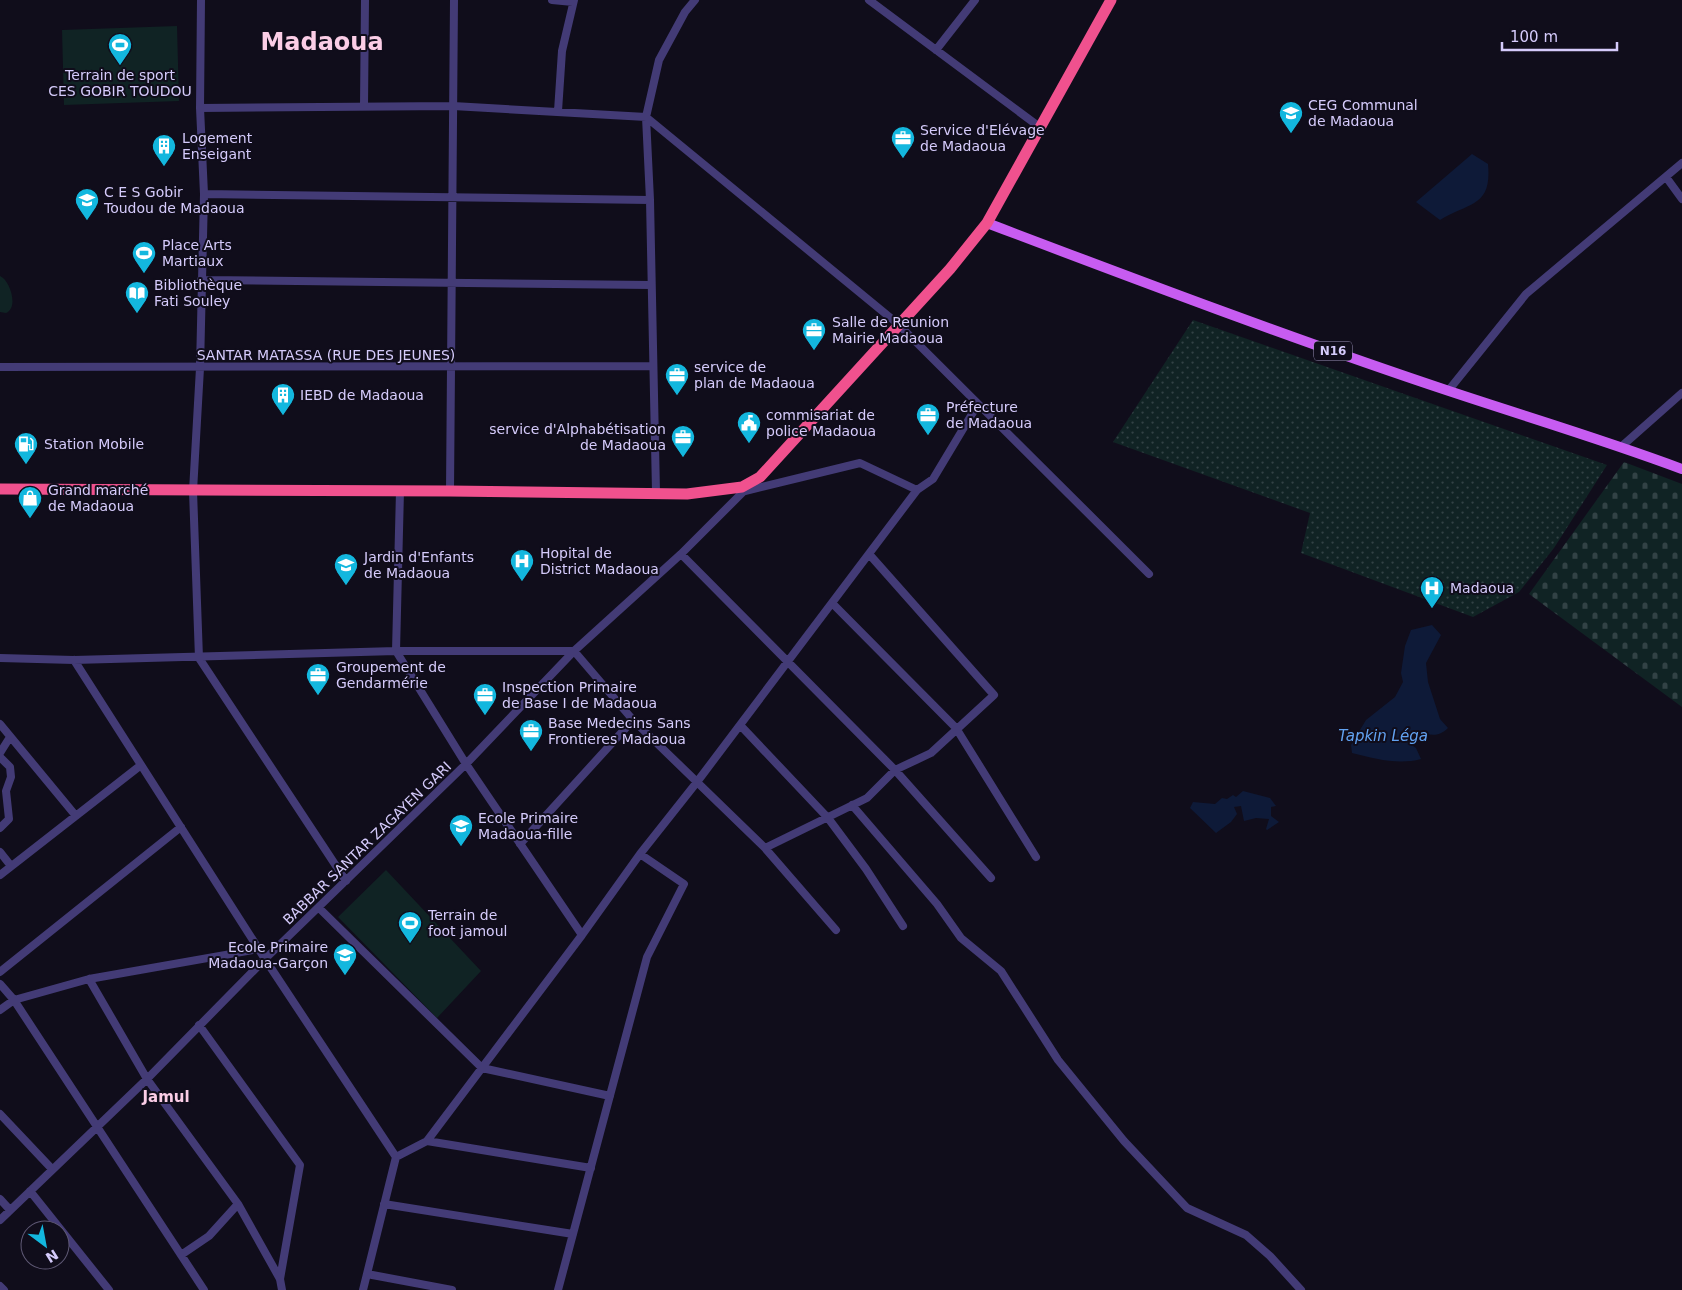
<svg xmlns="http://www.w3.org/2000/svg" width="1682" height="1290" font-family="'DejaVu Sans',sans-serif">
  <defs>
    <pattern id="green-dots" width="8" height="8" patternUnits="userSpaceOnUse" patternTransform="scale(1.25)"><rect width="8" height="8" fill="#102324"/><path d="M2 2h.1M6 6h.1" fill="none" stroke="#324245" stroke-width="1.8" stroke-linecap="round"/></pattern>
    <pattern id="cemetery-stones" width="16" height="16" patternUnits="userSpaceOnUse" patternTransform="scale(1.25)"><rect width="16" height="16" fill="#102324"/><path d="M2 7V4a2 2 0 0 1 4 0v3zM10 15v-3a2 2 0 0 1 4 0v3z" fill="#324245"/></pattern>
  </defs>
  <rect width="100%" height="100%" fill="#100d1b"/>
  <!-- green -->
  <path fill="url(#green-dots)" d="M 1193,320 L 1607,465 L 1554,548 L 1519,592 L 1473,617 L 1301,553 L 1310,513 L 1113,442 Z"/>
  <!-- cemetery -->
  <path fill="url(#cemetery-stones)" d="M 1624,462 L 1682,484 L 1682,707 L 1529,594 Z"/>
  <!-- pitch -->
  <path fill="#102324" d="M 177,26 L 179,101 L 64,105 L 62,30 Z
    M 0,276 C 10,280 19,308 6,313 L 0,312 Z
    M 386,870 L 481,971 L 437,1018 L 338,917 Z"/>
  <!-- water -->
  <path fill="#0e1a38" d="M 1472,154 L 1488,164 C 1492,207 1470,202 1440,220 L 1416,202 Z
    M 1432,625 L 1441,635 L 1426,663 L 1428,682 L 1440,719 L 1448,728 C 1438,738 1429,735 1417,731 L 1406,741 L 1416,748 L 1421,759 C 1399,765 1375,759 1352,753 L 1351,745 L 1366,720 L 1395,697 L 1403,682 L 1401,673 L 1405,646 L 1411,630 Z
    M 1243,791 L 1270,798 L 1276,806 L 1271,807 L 1271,816 L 1279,822 L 1267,830 L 1266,829 L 1269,819 L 1256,818 L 1244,821 L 1241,806 L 1234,807 L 1237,814 L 1231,822 L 1216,833 L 1190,808 L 1193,802 L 1215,804 L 1222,798 L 1227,799 L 1233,795 L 1236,797 Z"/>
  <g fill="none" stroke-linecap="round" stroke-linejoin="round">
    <!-- minor -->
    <path stroke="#433b76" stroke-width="8" d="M 201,0 L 200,108 L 204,194 L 200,368 L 193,491 L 199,658 L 346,881
      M 552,0 L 573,2
      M 869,0 L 1041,128
      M 936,50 L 975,0
      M 364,106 L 365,0
      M 200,108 L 453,106 L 646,117 L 898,324 L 1149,574
      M 558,111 L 562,51 L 574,0
      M 1666,177 L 1682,199
      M 204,194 L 650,200
      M 201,280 L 651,285
      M 0,367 L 653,366
      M 1448,391 L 1526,294 L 1682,163
      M 1622,446 L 1682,393
      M 400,491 L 396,651 L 466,764 L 582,935
      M 450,491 L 454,0
      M 745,491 L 860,463 L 917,490
      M 656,492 L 650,200 L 646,117 L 659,60 L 685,12 L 695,0
      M 681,554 L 895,770 L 991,878
      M 832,603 L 956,728 L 1036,857
      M 0,658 L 74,660 L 396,651 L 574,651 L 633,720 L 765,848 L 836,930
      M 74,660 L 265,959 L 396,1157 L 363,1290
      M 0,724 L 76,816
      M 740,725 L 828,818 L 866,869 L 903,926
      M 0,753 L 10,737
      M 0,757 L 10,767 L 11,777 L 6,791 L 9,819 L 0,828
      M 852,805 L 937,904 L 961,938 L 1001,971 L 1058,1060 L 1124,1141 L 1187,1208 L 1246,1235 L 1270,1256 L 1301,1290
      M 520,844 L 633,720
      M 765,848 L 867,798 L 895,770 L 931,753 L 994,695 L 869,554
      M 0,852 L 11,866
      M 0,875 L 141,765
      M 319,908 L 482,1068 L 610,1096
      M 0,972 L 181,827
      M 89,979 L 147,1079 L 238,1204 L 280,1279 L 282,1290
      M 0,984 L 14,1000 L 204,1290
      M 0,1010 L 14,1000 L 89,979 L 259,949
      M 199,1025 L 300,1165 L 280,1279
      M 0,1114 L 52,1169
      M 427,1141 L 591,1168
      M 396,1157 L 427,1141 L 582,935 L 640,854 L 697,782 L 917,490 L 933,479 L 978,404
      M 30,1191 L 109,1290
      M 0,1199 L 10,1210
      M 384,1204 L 573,1234
      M 0,1220 L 147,1079 L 265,959 L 466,764 L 574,651 L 681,554 L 750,485
      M 181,1255 L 209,1236 L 238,1204
      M 367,1274 L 452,1290
      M 0,1286 L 4,1290
      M 558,1290 L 647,957 L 684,884 L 640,854"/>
    <!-- major -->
    <path stroke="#c75cf1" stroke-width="10" d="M 987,223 C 1140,281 1293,339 1449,391 C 1527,417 1605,440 1682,469"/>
    <!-- highway -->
    <path stroke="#f0518e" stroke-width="11" d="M 0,489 L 450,491 L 687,494 L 742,487 L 760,477 L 950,269 L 987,223 L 1111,0"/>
  </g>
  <!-- icons -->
  <defs>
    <g id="stadium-pin" transform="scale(1.25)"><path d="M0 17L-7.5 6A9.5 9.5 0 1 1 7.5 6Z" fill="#13b7de" stroke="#100d1b"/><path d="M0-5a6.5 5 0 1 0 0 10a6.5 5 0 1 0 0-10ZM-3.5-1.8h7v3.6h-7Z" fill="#fff"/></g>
    <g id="school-pin" transform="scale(1.25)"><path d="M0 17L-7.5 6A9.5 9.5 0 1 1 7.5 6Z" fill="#13b7de" stroke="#100d1b"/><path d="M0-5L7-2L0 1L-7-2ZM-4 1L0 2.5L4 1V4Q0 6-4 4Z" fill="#fff"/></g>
    <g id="office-pin" transform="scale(1.25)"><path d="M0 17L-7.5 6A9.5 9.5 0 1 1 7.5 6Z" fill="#13b7de" stroke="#100d1b"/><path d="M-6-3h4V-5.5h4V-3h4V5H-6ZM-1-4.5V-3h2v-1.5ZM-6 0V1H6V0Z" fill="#fff"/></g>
    <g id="building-pin" transform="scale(1.25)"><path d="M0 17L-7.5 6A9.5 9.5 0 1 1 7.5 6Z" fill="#13b7de" stroke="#100d1b"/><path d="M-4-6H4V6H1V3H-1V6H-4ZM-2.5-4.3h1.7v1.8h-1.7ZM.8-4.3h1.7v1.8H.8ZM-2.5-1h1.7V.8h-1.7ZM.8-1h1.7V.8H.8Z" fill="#fff"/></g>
    <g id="library-pin" transform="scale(1.25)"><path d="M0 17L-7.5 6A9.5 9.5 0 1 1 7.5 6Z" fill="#13b7de" stroke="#100d1b"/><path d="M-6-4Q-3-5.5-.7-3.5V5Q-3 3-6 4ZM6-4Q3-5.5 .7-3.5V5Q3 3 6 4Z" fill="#fff"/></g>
    <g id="civic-pin" transform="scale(1.25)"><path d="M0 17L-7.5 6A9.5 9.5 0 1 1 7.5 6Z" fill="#13b7de" stroke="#100d1b"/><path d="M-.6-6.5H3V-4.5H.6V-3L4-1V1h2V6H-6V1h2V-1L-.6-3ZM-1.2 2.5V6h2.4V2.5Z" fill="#fff"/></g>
    <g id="fuel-pin" transform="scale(1.25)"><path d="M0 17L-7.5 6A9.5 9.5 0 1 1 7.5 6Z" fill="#13b7de" stroke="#100d1b"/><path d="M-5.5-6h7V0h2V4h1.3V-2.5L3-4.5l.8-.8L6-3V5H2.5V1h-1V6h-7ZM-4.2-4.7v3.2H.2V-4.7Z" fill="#fff"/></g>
    <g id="shop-pin" transform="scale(1.25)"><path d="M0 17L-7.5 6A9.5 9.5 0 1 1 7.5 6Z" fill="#13b7de" stroke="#100d1b"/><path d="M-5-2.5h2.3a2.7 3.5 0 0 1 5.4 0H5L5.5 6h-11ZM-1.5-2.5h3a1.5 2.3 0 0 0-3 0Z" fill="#fff"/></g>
    <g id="hospital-pin" transform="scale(1.25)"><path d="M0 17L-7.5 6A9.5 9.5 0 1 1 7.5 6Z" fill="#13b7de" stroke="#100d1b"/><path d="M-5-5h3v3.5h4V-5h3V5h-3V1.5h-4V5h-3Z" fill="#fff"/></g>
  </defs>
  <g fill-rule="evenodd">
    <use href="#stadium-pin" x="120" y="45"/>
    <use href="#school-pin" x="1291" y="113"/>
    <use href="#office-pin" x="903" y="138"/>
    <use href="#building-pin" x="164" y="146"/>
    <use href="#school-pin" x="87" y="200"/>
    <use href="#stadium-pin" x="144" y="253"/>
    <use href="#library-pin" x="137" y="293"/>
    <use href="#office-pin" x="814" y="330"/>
    <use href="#office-pin" x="677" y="375"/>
    <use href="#building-pin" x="283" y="395"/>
    <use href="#office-pin" x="928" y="415"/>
    <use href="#civic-pin" x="749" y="423"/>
    <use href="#office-pin" x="683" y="437"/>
    <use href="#fuel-pin" x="26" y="444"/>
    <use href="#shop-pin" x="30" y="498"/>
    <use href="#hospital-pin" x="522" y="561"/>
    <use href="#school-pin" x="346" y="565"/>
    <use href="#hospital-pin" x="1432" y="588"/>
    <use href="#office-pin" x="318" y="675"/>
    <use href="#office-pin" x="485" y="695"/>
    <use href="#office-pin" x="531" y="731"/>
    <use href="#school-pin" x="461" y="826"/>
    <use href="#stadium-pin" x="410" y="923"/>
    <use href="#school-pin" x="345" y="955"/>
  </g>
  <g text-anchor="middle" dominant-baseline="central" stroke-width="4" stroke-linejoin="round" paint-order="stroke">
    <!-- shield labels -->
    <rect fill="#100d1b" stroke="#9a92b8" stroke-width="1" x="1314" y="341.5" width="38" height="19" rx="4"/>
    <g font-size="12" font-weight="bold" fill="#d5cbfb">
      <text x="1333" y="351">N16</text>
    </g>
    <!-- poi labels -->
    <g font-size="14" fill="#d5cbfb" stroke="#100d1b" text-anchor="start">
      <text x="120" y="75" text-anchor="middle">Terrain de sport<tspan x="120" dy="16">CES GOBIR TOUDOU</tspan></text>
      <text x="1308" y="105">CEG Communal<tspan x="1308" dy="16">de Madaoua</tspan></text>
      <text x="920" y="130">Service d'Elévage<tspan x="920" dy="16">de Madaoua</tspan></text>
      <text x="182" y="138">Logement<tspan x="182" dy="16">Enseigant</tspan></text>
      <text x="104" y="192">C E S Gobir<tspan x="104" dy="16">Toudou de Madaoua</tspan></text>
      <text x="162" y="245">Place Arts<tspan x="162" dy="16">Martiaux</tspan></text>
      <text x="154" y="285">Bibliothèque<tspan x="154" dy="16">Fati Souley</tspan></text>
      <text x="832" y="322">Salle de Reunion<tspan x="832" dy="16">Mairie Madaoua</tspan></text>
      <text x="694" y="367">service de<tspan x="694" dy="16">plan de Madaoua</tspan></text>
      <text x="300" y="395">IEBD de Madaoua</text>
      <text x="946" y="407">Préfecture<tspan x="946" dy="16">de Madaoua</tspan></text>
      <text x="766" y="415">commisariat de<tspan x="766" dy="16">police Madaoua</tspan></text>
      <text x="666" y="429" text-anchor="end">service d'Alphabétisation<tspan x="666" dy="16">de Madaoua</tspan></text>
      <text x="44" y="444">Station Mobile</text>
      <text x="48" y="490">Grand marché<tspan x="48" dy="16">de Madaoua</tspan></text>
      <text x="540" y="553">Hopital de<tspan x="540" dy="16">District Madaoua</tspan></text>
      <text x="364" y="557">Jardin d'Enfants<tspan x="364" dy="16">de Madaoua</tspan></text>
      <text x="1450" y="588">Madaoua</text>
      <text x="336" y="667">Groupement de<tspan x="336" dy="16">Gendarmérie</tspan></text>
      <text x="502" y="687">Inspection Primaire<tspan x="502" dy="16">de Base I de Madaoua</tspan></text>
      <text x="548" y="723">Base Medecins Sans<tspan x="548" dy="16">Frontieres Madaoua</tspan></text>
      <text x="478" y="818">Ecole Primaire<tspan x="478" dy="16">Madaoua-fille</tspan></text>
      <text x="428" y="915">Terrain de<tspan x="428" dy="16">foot jamoul</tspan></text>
      <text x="328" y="947" text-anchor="end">Ecole Primaire<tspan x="328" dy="16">Madaoua-Garçon</tspan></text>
    </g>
    <!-- street labels -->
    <g font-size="14" fill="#d5cbfb" stroke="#100d1b">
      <text x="326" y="355">SANTAR MATASSA (RUE DES JEUNES)</text>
      <text transform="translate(367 843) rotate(-44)">BABBAR SANTAR ZAGAYEN GARI</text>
    </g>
    <!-- water labels -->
    <g font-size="15" font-style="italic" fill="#62a2f1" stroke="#100d1b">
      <text x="1383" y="736">Tapkin Léga</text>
    </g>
    <!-- neighbourhood labels -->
    <g font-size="15" font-weight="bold" fill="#fbcde6" stroke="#100d1b">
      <text x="166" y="1097">Jamul</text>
    </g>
    <!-- town labels -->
    <g font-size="24" font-weight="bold" fill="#fbcde6" stroke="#100d1b">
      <text x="322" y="42">Madaoua</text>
    </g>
  </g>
  <!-- north arrow -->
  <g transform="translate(45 1245) rotate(148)"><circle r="24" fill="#100d1b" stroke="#5f5975"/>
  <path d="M0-4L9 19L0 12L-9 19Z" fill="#13b7de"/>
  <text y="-8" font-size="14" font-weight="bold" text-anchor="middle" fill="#d5cbfb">N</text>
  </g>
  <!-- scale -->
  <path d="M1502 42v8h115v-8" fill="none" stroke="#d5cbfb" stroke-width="2.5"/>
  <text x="1510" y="42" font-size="15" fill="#d5cbfb" stroke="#100d1b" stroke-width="4" paint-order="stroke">100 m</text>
</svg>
